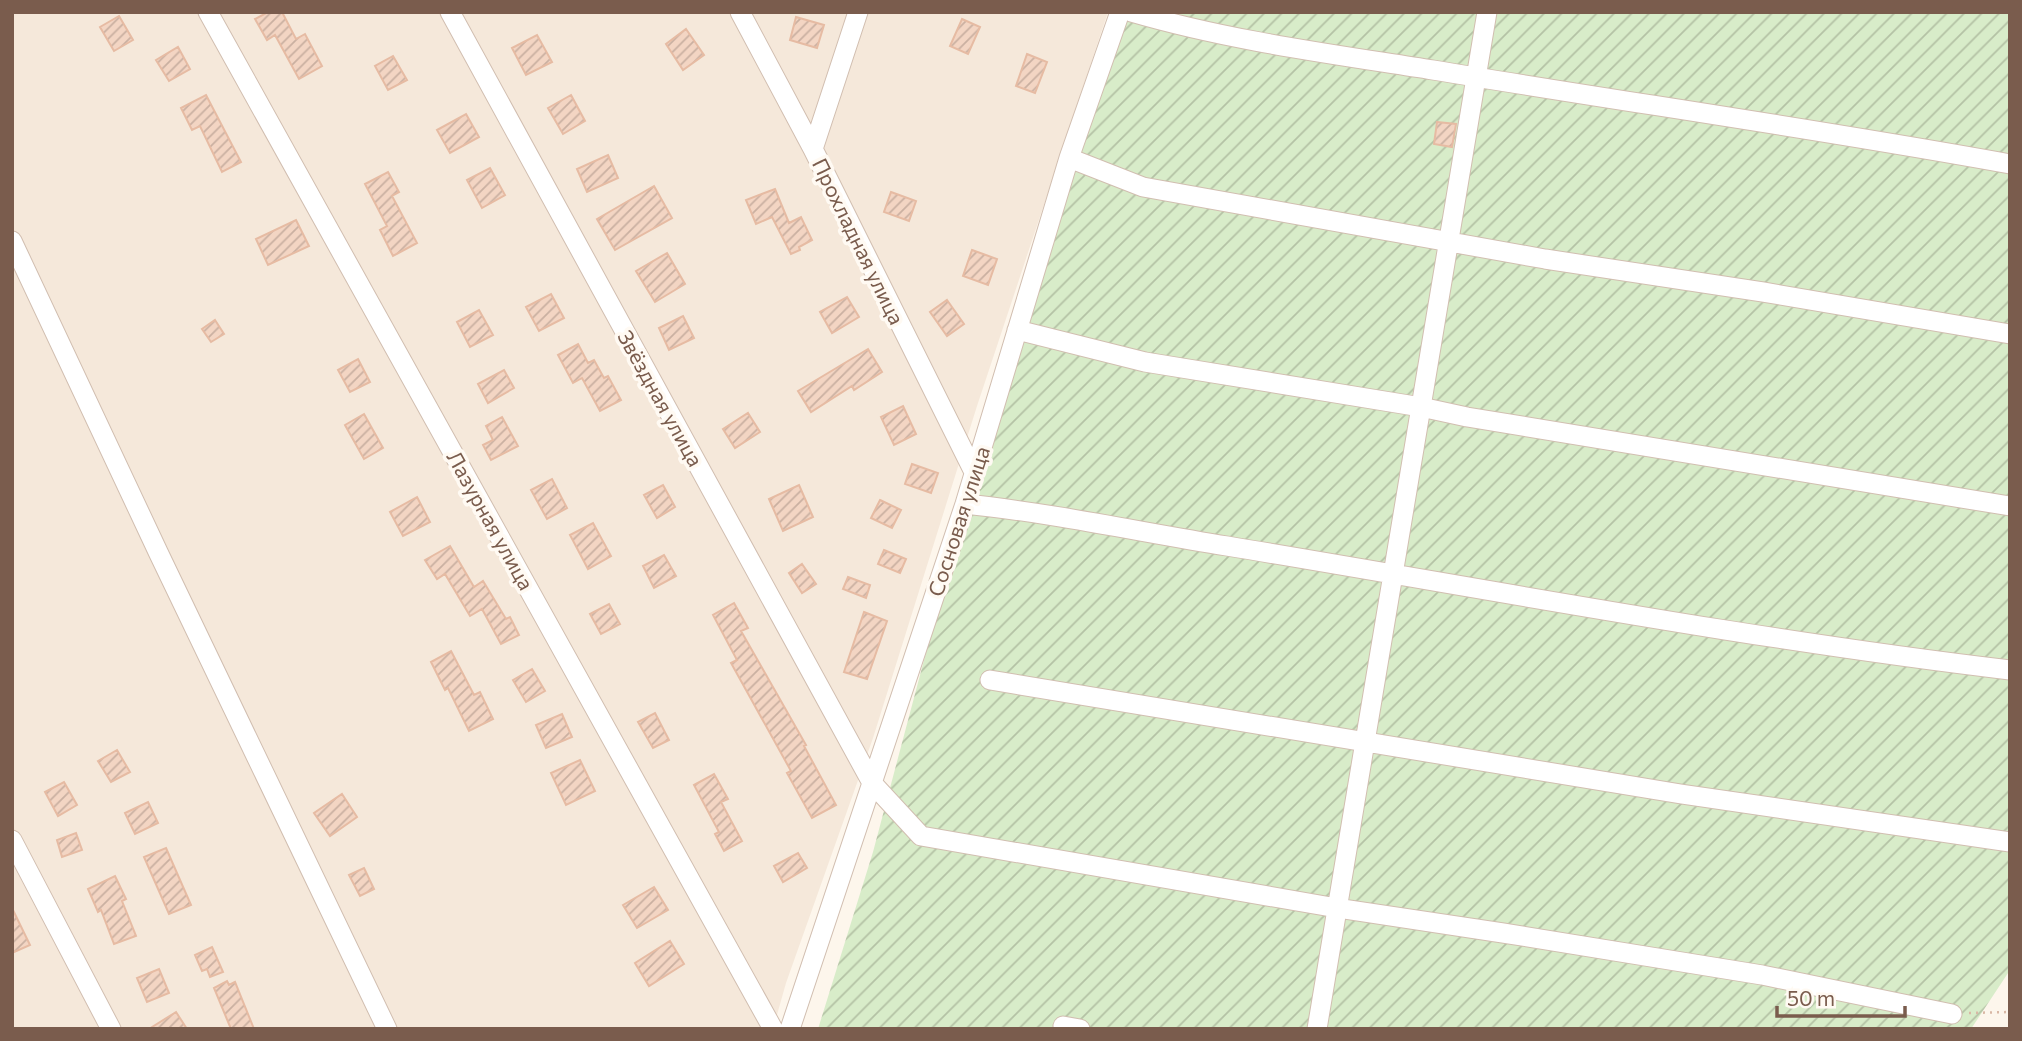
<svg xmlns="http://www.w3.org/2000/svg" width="2022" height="1041" font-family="Commissioner,sans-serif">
  <defs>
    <pattern id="garden-furrows" width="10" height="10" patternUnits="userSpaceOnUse" patternTransform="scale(1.75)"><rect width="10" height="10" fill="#d8ecc9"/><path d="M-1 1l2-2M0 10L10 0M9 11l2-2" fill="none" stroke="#b4c2a5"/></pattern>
    <pattern id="building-hatch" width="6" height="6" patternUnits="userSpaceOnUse" patternTransform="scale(1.75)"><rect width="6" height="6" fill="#f3d5c3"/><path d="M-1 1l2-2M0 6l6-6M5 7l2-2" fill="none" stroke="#cab0a1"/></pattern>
  </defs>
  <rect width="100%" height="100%" fill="#fdf6ec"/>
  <!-- residential -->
  <path fill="#f5e8da" d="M 12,12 L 1108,12 L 977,406 L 873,738 L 786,983 L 773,1029 L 12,1029 Z"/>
  <!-- garden -->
  <path fill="url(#garden-furrows)" d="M 1125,12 L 2010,12 L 2010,970 L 1971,1029 L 818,1029 L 873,852 L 974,472 Z"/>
  <!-- building -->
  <path fill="url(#building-hatch)" stroke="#e6bba3" stroke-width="2" d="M 268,12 L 282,12 L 296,39 L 305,34 L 322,66 L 299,79 L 275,35 L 267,40 L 255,19 Z
    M 119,16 L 133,40 L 114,51 L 100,27 Z
    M 796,17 L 824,25 L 817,48 L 790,40 Z
    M 962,19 L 980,27 L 968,54 L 950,46 Z
    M 686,29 L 704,55 L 683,70 L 666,44 Z
    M 537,35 L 552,62 L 526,75 L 512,48 Z
    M 178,47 L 190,69 L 169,81 L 156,60 Z
    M 1027,54 L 1047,62 L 1035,93 L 1016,86 Z
    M 393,56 L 407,80 L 388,90 L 375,66 Z
    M 206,95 L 241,162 L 222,172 L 200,126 L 192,130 L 181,108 Z
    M 571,95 L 585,121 L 563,134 L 548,108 Z
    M 466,114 L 479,137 L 450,153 L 437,130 Z
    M 1437,122 L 1456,124 L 1452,147 L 1434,144 Z
    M 608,155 L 618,178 L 587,192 L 577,169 Z
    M 490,168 L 505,195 L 482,208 L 467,180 Z
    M 388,172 L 399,192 L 392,196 L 417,243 L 393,256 L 380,230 L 387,226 L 365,184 Z
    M 654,186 L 672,218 L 615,250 L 597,219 Z
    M 775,189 L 789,223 L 801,217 L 812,240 L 799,247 L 800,250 L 791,254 L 772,217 L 756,224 L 746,200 Z
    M 891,192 L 916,201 L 909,221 L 884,212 Z
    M 296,220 L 309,246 L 268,265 L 256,239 Z
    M 972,250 L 997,259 L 988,285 L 963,276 Z
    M 667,253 L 685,284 L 655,302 L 636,271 Z
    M 551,294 L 564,318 L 539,331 L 526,307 Z
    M 847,297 L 859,317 L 832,333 L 820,312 Z
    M 947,300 L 964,324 L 947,336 L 930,312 Z
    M 479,310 L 493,335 L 470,347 L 457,322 Z
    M 683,316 L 694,338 L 669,350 L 659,328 Z
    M 215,320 L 224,334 L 211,342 L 202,329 Z
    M 578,344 L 588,363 L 594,360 L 604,378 L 608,376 L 621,400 L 600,411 L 582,378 L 573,383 L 558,355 Z
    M 868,349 L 882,372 L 854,390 L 852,386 L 811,412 L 798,391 Z
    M 358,359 L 370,382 L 350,392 L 338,370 Z
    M 504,370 L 514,388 L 488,403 L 478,384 Z
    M 903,406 L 916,434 L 894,445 L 881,417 Z
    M 748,413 L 760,432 L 735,448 L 723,429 Z
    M 364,414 L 383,448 L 364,459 L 345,425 Z
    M 502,417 L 518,446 L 491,460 L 483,445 L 493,440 L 486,426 Z
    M 912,464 L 938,473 L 931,493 L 905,484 Z
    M 552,479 L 567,508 L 547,519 L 531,490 Z
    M 663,485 L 675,507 L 657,518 L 644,495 Z
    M 799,485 L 813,517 L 783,531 L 769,499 Z
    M 417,497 L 430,522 L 403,536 L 390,512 Z
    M 880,500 L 901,510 L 892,528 L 871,518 Z
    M 593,523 L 611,556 L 588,569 L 570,535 Z
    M 450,546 L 474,587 L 483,581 L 506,619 L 510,617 L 519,635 L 501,644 L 482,609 L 470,616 L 445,574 L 437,579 L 425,560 Z
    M 884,550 L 906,559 L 900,573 L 878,564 Z
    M 664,555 L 676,576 L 654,588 L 643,566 Z
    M 802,564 L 816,584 L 802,593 L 789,573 Z
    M 848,577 L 870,585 L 866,598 L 843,589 Z
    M 734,603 L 748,628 L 741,631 L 806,745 L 804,746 L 836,805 L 812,818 L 787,773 L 791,771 L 731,663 L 737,660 L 713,615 Z
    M 609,604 L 620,624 L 601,634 L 590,614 Z
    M 864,612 L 887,621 L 867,679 L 844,672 Z
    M 451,651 L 474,695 L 480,692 L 493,719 L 469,731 L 448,688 L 445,690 L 431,662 Z
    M 532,669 L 545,691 L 526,702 L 513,680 Z
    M 655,713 L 669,740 L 653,748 L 638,722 Z
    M 562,714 L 572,737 L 546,748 L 536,725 Z
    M 117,750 L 130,772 L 111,782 L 98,761 Z
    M 580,760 L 595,791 L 566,805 L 551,773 Z
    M 714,774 L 728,799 L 721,802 L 742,841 L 724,851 L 715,834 L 719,832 L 694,785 Z
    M 64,782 L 77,805 L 58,816 L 45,792 Z
    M 342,794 L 357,817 L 330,836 L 314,813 Z
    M 148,802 L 158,823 L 135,834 L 125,813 Z
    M 76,833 L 82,850 L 62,857 L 57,840 Z
    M 166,848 L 191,905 L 169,914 L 144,857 Z
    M 798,853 L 807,868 L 783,882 L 774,866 Z
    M 364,868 L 374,889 L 360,896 L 349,875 Z
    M 115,876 L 126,899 L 122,901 L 136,936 L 114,944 L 101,910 L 98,912 L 88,889 Z
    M 654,887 L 668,910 L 637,928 L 623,905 Z
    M 12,908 L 30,945 L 12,953 Z
    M 670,941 L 684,964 L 649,986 L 635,963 Z
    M 212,947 L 223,972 L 210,977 L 207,969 L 202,971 L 195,955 Z
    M 159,969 L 169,993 L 147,1002 L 137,978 Z
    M 227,981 L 229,985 L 235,982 L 254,1029 L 231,1029 L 214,988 Z
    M 176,1012 L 187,1029 L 149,1029 Z"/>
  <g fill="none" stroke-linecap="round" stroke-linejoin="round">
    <!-- street casing -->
    <g stroke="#d1beb0" stroke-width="21">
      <path id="street" d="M 208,12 L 773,1029
        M 450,12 L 872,783 L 921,836 L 1337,908 L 1503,933 L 1762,975 L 1952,1014
        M 740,12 L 813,149 L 974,472
        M 1131,12 C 1230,41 1332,54 1433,70 C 1625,102 1818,129 2010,164
        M 813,149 L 858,12
        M 1069,158 L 1143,187 L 1545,259 L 1763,292 L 2010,334
        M 12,241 L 159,554 L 387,1029
        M 1017,330 L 1145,362 L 1421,407 L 1467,417 L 2010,506
        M 965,504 C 1053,513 1140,532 1227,546 C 1488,589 1748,639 2010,670
        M 990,680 L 1681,794 L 2010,842
        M 12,840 L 111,1029
        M 1063,1026 L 1080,1029
        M 790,1029 L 965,504 L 1069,158 L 1120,12
        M 1317,1029 L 1487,12"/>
    </g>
    <!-- path -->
    <path stroke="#d9b8a5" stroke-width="2.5" stroke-dasharray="2 5" stroke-linecap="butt" d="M 1969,1013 L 2010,1012"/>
    <!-- street -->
    <use href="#street" stroke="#fff" stroke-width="19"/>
  </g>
  <g text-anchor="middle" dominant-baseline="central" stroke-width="7" stroke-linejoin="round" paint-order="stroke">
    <!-- street labels -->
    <g font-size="21" fill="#7a5c4d" stroke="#fffaf3">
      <text transform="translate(859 241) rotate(64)">Прохладная улица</text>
      <text transform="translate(661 398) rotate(61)">Звёздная улица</text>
      <text transform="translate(491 520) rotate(61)">Лазурная улица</text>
      <text transform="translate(958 521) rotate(-72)">Сосновая улица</text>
    </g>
  </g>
  <!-- border -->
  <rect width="2022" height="1041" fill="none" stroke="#7a5c4d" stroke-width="28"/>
  <!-- scale -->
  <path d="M1777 1006v10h128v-10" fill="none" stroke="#7a5c4d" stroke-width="3.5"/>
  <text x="1787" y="1006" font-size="21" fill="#7a5c4d" stroke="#fffaf3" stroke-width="5" paint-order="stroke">50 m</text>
</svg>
